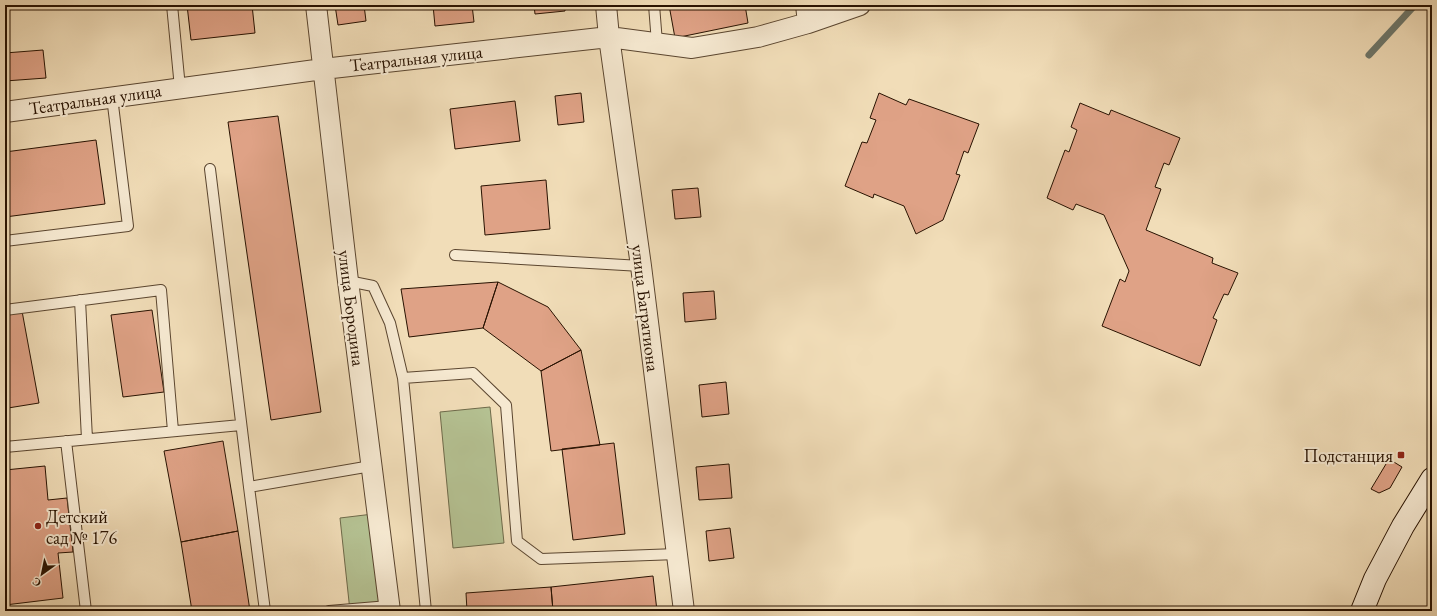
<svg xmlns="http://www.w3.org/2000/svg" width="1437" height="616" font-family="'EB Garamond',serif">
  <rect width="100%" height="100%" fill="#f1ddb8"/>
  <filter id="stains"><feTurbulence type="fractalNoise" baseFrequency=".005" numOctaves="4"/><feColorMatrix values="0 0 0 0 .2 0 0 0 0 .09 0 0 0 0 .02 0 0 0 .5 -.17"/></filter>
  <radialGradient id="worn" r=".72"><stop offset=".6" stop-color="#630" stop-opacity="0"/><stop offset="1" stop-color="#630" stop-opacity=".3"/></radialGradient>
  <!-- green -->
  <path fill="#b5c293" stroke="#6e6a4a" d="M 490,407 L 504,543 L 453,548 L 440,412 Z
    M 373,514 L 383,609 L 350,611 L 340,518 Z"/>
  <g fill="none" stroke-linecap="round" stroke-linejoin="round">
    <!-- stream -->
    <path stroke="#6d776b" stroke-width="7" d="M 1369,55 L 1415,5"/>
  </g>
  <!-- building -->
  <path fill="#dfa286" stroke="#281201" d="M 187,5 L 252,5 L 255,33 L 191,40 Z
    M 335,5 L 364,5 L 366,21 L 338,25 Z
    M 433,5 L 472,5 L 474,22 L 435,26 Z
    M 534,5 L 565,5 L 565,11 L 535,14 Z
    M 669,5 L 745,5 L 748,23 L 675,38 Z
    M 43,50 L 46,78 L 5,81 L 5,53 Z
    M 581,93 L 584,122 L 558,125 L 555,96 Z
    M 879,93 L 906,105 L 909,99 L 979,124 L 968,153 L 964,151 L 956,174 L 960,175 L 943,220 L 916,234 L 904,206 L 874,194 L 873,198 L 845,186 L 862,142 L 867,143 L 876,120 L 870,118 Z
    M 515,101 L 520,141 L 455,149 L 450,109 Z
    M 1080,103 L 1109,115 L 1111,110 L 1180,138 L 1169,165 L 1164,163 L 1155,187 L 1161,189 L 1146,230 L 1213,258 L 1212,263 L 1238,273 L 1228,295 L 1224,294 L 1213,318 L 1217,320 L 1200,366 L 1102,326 L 1120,279 L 1125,282 L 1129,271 L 1104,215 L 1076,204 L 1073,210 L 1047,198 L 1065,150 L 1069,152 L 1077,130 L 1071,127 Z
    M 278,116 L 321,412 L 271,420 L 228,122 Z
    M 96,140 L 105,204 L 5,217 L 5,152 Z
    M 546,180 L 550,229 L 485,235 L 481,186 Z
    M 698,188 L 701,217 L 675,219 L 672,190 Z
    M 498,282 L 548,307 L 581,350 L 541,371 L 483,328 Z
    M 498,282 L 483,328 L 409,337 L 401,289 Z
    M 714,291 L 716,319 L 685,322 L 683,293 Z
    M 152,310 L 164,392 L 123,397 L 111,315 Z
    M 22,311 L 39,403 L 8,408 L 5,390 L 5,314 Z
    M 581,350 L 600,445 L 551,451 L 541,371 Z
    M 726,382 L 729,414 L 702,417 L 699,385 Z
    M 223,441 L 238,531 L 181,542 L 164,451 Z
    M 614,443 L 625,534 L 573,540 L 562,449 Z
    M 1389,459 L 1402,467 L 1390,488 L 1379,493 L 1371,489 Z
    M 729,464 L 732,498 L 699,500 L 696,467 Z
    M 45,466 L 48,500 L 67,498 L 73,552 L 58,553 L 63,598 L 5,605 L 5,470 Z
    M 730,528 L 734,558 L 709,561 L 706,531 Z
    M 238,531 L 250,611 L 192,611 L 181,542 Z
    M 653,576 L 657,611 L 553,611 L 551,587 Z
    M 551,587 L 553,611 L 467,611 L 466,593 Z"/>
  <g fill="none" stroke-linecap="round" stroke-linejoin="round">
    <!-- service casing -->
    <g stroke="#5a452f" stroke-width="12">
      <path id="service" d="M 172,5 L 180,88
        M 654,5 L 657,43
        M 210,169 L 249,487
        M 5,241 L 128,226 L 112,97
        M 455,255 L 641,266
        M 348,281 L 373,286 L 390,323 L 403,378 L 473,373 L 506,405 L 517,541 L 541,559 L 677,554
        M 80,300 L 87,439
        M 5,310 L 161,290 L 173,431
        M 403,378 L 426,611
        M 66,441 L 86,611
        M 5,447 L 241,425
        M 265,611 L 249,487 L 371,466
        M 329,611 L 389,606"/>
    </g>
    <!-- minor casing -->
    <g stroke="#5a452f" stroke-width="22">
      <path id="minor" d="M 316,5 L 348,281 L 390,611
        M 606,5 L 609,37 L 641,266 L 684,611
        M 808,23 L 860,5
        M 5,112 L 323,69 L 609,37 L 692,48 L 758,37 L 808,23 L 806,5"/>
    </g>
    <!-- secondary casing -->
    <g stroke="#281201" stroke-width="24">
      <path id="secondary" d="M 1362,611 L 1375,579 L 1403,526 L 1432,479"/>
    </g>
    <!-- service -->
    <use href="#service" stroke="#f6e9d1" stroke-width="10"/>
    <!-- minor -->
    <use href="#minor" stroke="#f6e9d1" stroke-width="20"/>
    <!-- secondary -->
    <use href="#secondary" stroke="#f6e9d1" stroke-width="22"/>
  </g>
  <!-- markers -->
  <g fill="#8f2418" stroke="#f6e9d1" stroke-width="1.5">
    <rect x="1397" y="451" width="8" height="8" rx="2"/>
    <circle cx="38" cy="526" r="4"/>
  </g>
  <g text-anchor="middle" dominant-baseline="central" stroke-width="4" stroke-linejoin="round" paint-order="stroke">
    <!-- street labels -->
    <g font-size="18" fill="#281201" stroke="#f6e9d1">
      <text transform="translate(416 58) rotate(-6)">Театральная улица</text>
      <text transform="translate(95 99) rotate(-8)">Театральная улица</text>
      <text transform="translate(352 308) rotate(83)">улица Бородина</text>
      <text transform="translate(646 308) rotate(83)">улица Багратиона</text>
    </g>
    <!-- poi labels -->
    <g font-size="18" fill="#281201" stroke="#f6e9d1" text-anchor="end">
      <text x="1393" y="455">Подстанция</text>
      <text x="46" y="516" text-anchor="start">Детский<tspan x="46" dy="21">сад № 176</tspan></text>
    </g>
  </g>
  <!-- margin -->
  <rect width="1437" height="616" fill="none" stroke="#f1ddb8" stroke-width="20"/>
  <rect x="6" y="6" width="1425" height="604" fill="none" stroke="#281201" stroke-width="2"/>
  <rect x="10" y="10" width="1417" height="596" fill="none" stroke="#281201"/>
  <!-- north arrow -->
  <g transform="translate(42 574) rotate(213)" stroke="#f6e9d1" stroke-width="3" paint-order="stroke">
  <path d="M0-3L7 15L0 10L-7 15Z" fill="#281201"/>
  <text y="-6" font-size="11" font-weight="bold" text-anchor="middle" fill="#281201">С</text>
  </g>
  <rect width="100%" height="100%" filter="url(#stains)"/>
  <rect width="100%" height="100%" fill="url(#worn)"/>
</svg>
